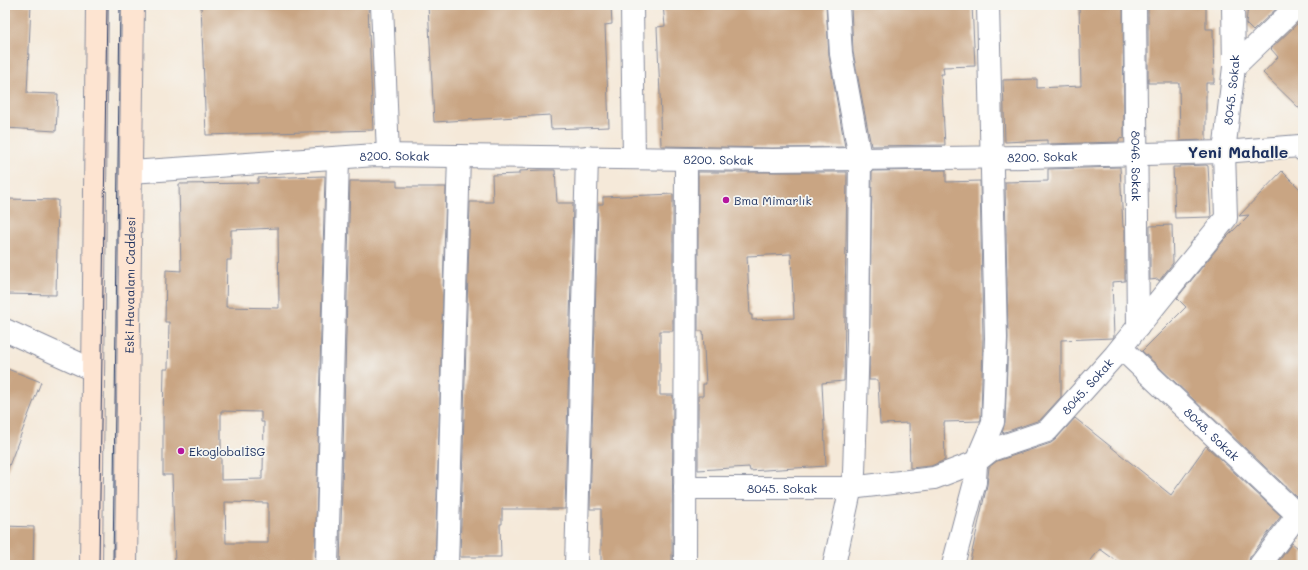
<svg xmlns="http://www.w3.org/2000/svg" width="1308" height="570" font-family="Mali,sans-serif">
  <rect width="100%" height="100%" fill="#f6f6f2"/>
  <filter id="ink" filterUnits="userSpaceOnUse"><feTurbulence type="fractalNoise" baseFrequency=".025" numOctaves="2"/><feDisplacementMap in="SourceGraphic" scale="8" xChannelSelector="R" yChannelSelector="G"/><feConvolveMatrix kernelMatrix="1 2 1 2 8 2 1 2 1" color-interpolation-filters="sRGB"/></filter>
  <filter id="wash" filterUnits="userSpaceOnUse"><feTurbulence type="fractalNoise" baseFrequency=".012" numOctaves="4" result="noise"/><feDisplacementMap in="SourceGraphic" scale="16" xChannelSelector="R" yChannelSelector="G"/><feGaussianBlur stdDeviation="0.9" result="paint"/><feColorMatrix in="noise" values="0 0 0 0 0 0 0 0 0 0 0 0 0 0 0 0 0 1.4 0 .05"/><feComposite in="paint" operator="in"/></filter>
  <g filter="url(#wash)">
    <rect width="100%" height="100%" fill="#f5e9d9"/>
    <g id="blocks">
      <!-- building -->
      <path fill="#c9a583" fill-rule="evenodd" d="M 5,5 L 31,5 L 27,93 L 58,94 L 56,131 L 5,128 Z
        M 201,5 L 368,5 L 373,130 L 206,135 Z
        M 428,5 L 611,5 L 612,24 L 605,25 L 609,127 L 551,129 L 550,115 L 434,122 Z
        M 663,5 L 826,5 L 829,56 L 845,147 L 772,148 L 661,146 L 660,117 L 661,117 L 657,27 L 665,26 Z
        M 851,5 L 972,5 L 975,66 L 943,67 L 944,74 L 941,74 L 945,145 L 871,146 L 853,52 Z
        M 1079,5 L 1123,5 L 1124,138 L 1119,139 L 1119,142 L 1047,144 L 1047,140 L 1005,142 L 1003,80 L 1037,79 L 1037,88 L 1081,86 Z
        M 1148,5 L 1206,5 L 1206,29 L 1213,29 L 1214,83 L 1206,83 L 1206,140 L 1180,141 L 1179,83 L 1148,83 Z
        M 1248,5 L 1280,5 L 1253,31 L 1246,24 Z
        M 1299,22 L 1303,25 L 1303,112 L 1263,73 L 1278,57 L 1271,49 Z
        M 1206,165 L 1208,166 L 1211,217 L 1175,218 L 1173,167 L 1180,167 L 1180,166 Z
        M 1120,167 L 1123,227 L 1125,227 L 1125,281 L 1112,282 L 1114,336 L 1113,338 L 1061,340 L 1061,397 L 1040,420 L 1002,433 L 1005,422 L 1008,338 L 1005,182 L 1048,181 L 1048,169 Z
        M 542,170 L 555,170 L 557,203 L 573,203 L 565,509 L 502,509 L 502,524 L 500,524 L 501,557 L 460,557 L 470,202 L 493,202 L 492,175 L 519,174 L 519,171 Z
        M 946,170 L 946,182 L 980,181 L 983,338 L 981,419 L 980,421 L 944,422 L 945,460 L 931,466 L 910,468 L 909,423 L 880,424 L 878,380 L 869,380 L 872,171 Z
        M 1282,171 L 1303,192 L 1303,488 L 1297,497 L 1142,351 L 1186,307 L 1177,298 L 1224,240 L 1249,215 L 1239,216 Z
        M 698,172 L 847,172 L 844,381 L 822,383 L 826,466 L 750,471 L 749,467 L 698,470 L 698,396 L 703,396 L 703,384 L 706,384 L 703,331 L 698,331 ZM 791,254 L 794,318 L 752,320 L 752,315 L 750,315 L 747,256 Z
        M 325,176 L 315,565 L 175,565 L 172,475 L 163,475 L 163,420 L 164,369 L 168,369 L 169,322 L 165,322 L 166,270 L 181,271 L 179,184 L 258,183 L 258,178 ZM 278,228 L 279,308 L 226,307 L 227,260 L 231,260 L 231,230 ZM 221,411 L 261,412 L 261,422 L 264,422 L 263,470 L 262,470 L 262,479 L 221,480 ZM 225,502 L 268,503 L 268,543 L 226,543 Z
        M 350,181 L 397,181 L 397,187 L 446,187 L 435,565 L 340,565 Z
        M 673,194 L 673,331 L 660,331 L 660,395 L 673,395 L 672,565 L 601,565 L 601,509 L 590,509 L 598,204 L 603,204 L 603,197 Z
        M 5,199 L 58,200 L 56,295 L 5,294 Z
        M 1172,225 L 1173,263 L 1159,281 L 1158,279 L 1150,280 L 1150,226 Z
        M 5,368 L 41,382 L 7,471 L 5,471 Z
        M 1075,418 L 1171,495 L 1206,446 L 1281,516 L 1250,557 L 1248,565 L 1122,565 L 1100,549 L 1087,565 L 969,565 L 987,485 L 989,467 L 997,461 L 1051,443 L 1056,439 Z
        M 5,526 L 34,527 L 33,565 L 5,565 Z
        M 1292,543 L 1303,552 L 1303,565 L 1276,565 Z"/>
    </g>
  </g>
  <g filter="url(#ink)">
    <use href="#blocks" fill-opacity="0" stroke="#888c9c" stroke-width="1"/>
    <g fill="none" stroke-linecap="round" stroke-linejoin="round">
      <!-- street casing -->
      <g stroke="#888c9c" stroke-width="24">
        <g id="street">
          <path d="M 382,5 L 388,155"/>
          <path d="M 632,5 L 634,158"/>
          <path id="s1" d="M 1135,5 L 1138,327"/>
          <path d="M 1234,67 L 1298,5"/>
          <path id="s2" d="M 131,172 L 376,155 L 772,160 L 1025,157 L 1224,152 L 1300,146 L 1303,150"/>
          <path d="M 5,330 L 93,370"/>
          <path id="s3" d="M 1121,348 L 1303,520"/>
          <path id="s4" d="M 685,488 L 850,488 L 934,478 L 976,462 L 991,450 L 1047,431 L 1115,355 L 1226,218 L 1224,152 L 1234,67 L 1233,5"/>
          <path d="M 327,565 L 338,158"/>
          <path d="M 447,565 L 459,156"/>
          <path d="M 576,565 L 587,157"/>
          <path d="M 685,565 L 686,159"/>
          <path d="M 834,565 L 854,473 L 858,339 L 860,158 L 841,54 L 838,5"/>
          <path d="M 953,565 L 975,482 L 976,462 L 993,422 L 996,338 L 988,5"/>
          <path d="M 1260,565 L 1303,508"/>
        </g>
      </g>
      <!-- secondary casing -->
      <g stroke="#888c9c" stroke-width="24">
        <g id="secondary">
          <path d="M 91,565 L 97,5"/>
          <path id="s5" d="M 126,565 L 133,5"/>
        </g>
      </g>
      <!-- street -->
      <use href="#street" stroke="#fff" stroke-width="22"/>
      <!-- secondary -->
      <use href="#secondary" stroke="#fde4d1" stroke-width="22"/>
      <!-- tram -->
      <path stroke="#1b2f5e" stroke-width="1" d="M 99,565 L 107,5
        M 113,565 L 120,5"/>
    </g>
  </g>
  <!-- markers -->
  <g fill="#b5179e" stroke="#f6f6f2" stroke-width="1.5">
    <circle cx="726" cy="200" r="4"/>
    <circle cx="181" cy="451" r="4"/>
  </g>
  <g text-anchor="middle" dominant-baseline="central" stroke-width="3.5" stroke-linejoin="round" paint-order="stroke">
    <!-- street labels -->
    <g font-size="12" fill="#1b2f5e" stroke="#f6f6f2">
      <text stroke="none"><textPath href="#s4" startOffset="780">8045. Sokak</textPath></text>
      <text stroke="none"><textPath href="#s2" startOffset="264">8200. Sokak</textPath></text>
      <text stroke="none"><textPath href="#s2" startOffset="912">8200. Sokak</textPath></text>
      <text stroke="none"><textPath href="#s2" startOffset="588">8200. Sokak</textPath></text>
      <text stroke="none"><textPath href="#s1" startOffset="161">8046. Sokak</textPath></text>
      <text stroke="none"><textPath href="#s5" startOffset="280">Eski Havaalanı Caddesi</textPath></text>
      <text stroke="none"><textPath href="#s4" startOffset="433">8045. Sokak</textPath></text>
      <text stroke="none"><textPath href="#s3" startOffset="125">8048. Sokak</textPath></text>
      <text stroke="none"><textPath href="#s4" startOffset="97">8045. Sokak</textPath></text>
    </g>
    <!-- poi labels -->
    <g font-size="12" fill="#1b2f5e" stroke="#f6f6f2" text-anchor="start">
      <text x="734" y="200">Bma Mimarlık</text>
      <text x="189" y="451">EkoglobalİSG</text>
    </g>
    <!-- district labels -->
    <g font-size="16" font-weight="bold" fill="#1b2f5e" stroke="#f6f6f2">
      <text x="1238" y="151">Yeni Mahalle</text>
    </g>
  </g>
  <!-- margin -->
  <rect width="1308" height="570" fill="none" stroke="#f6f6f2" stroke-width="20"/>
</svg>
